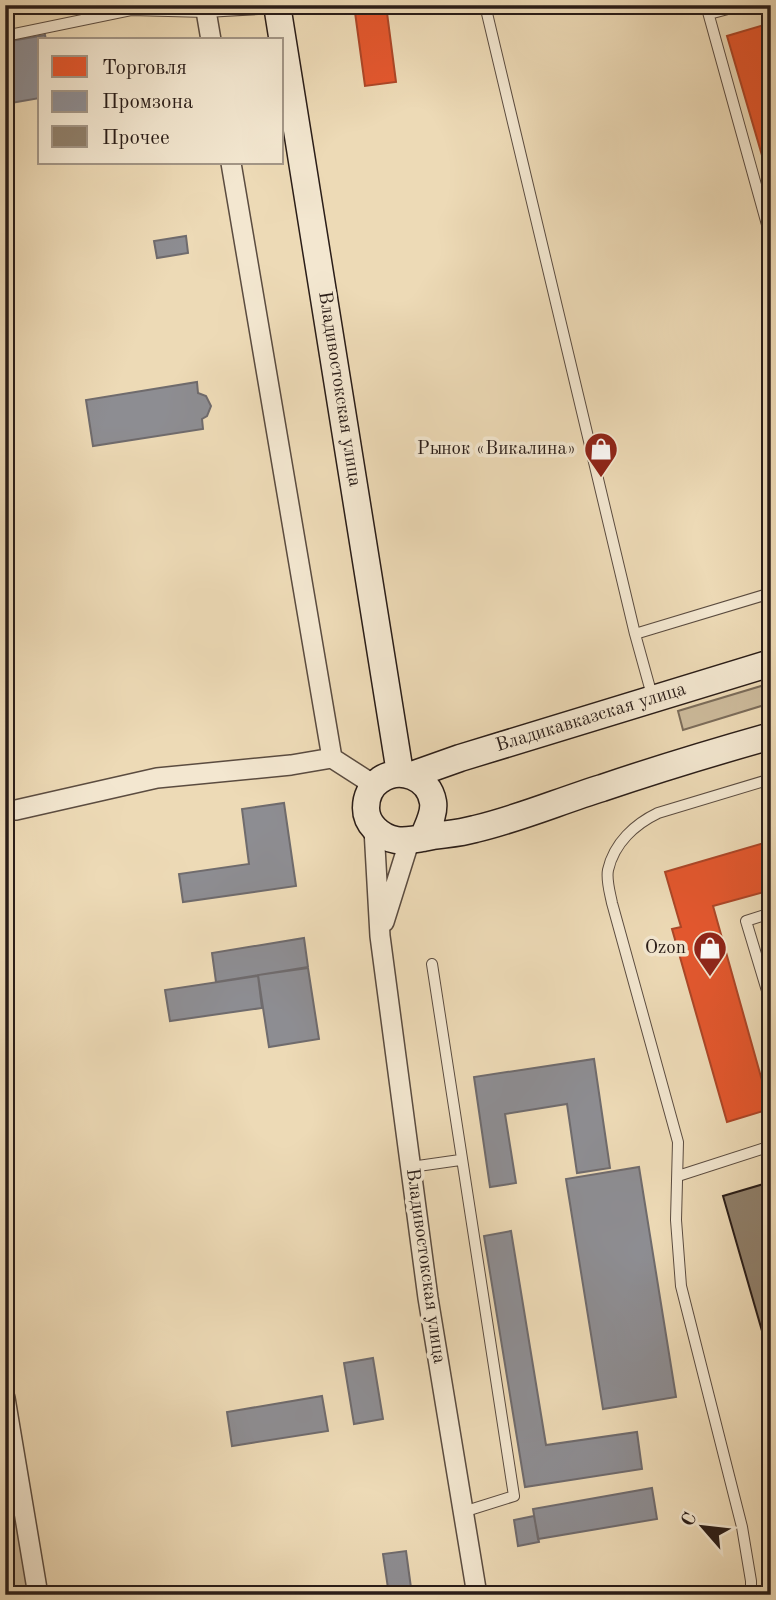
<svg xmlns="http://www.w3.org/2000/svg" width="776" height="1600" font-family="'Old Standard TT',serif">
  <rect width="100%" height="100%" fill="#eddab6"/>
  <filter id="stains"><feTurbulence type="fractalNoise" baseFrequency=".00286" numOctaves="4"/><feColorMatrix values="0 0 0 0 .2 0 0 0 0 .09 0 0 0 0 .02 0 0 0 .5 -.17"/></filter>
  <radialGradient id="worn" r=".72"><stop offset=".6" stop-color="#630" stop-opacity="0"/><stop offset="1" stop-color="#630" stop-opacity=".3"/></radialGradient>
  <!-- green -->
  <path fill="#ccba9b" stroke="#7b6c5a" stroke-width="2" d="M 771,683 L 771,703 L 683,730 L 678,711 Z
    M 5,1371 L 43,1595 L 5,1595 Z"/>
  <!-- shops -->
  <path fill="#e4572e" stroke="#ac4627" stroke-width="2" d="M 354,5 L 386,5 L 396,82 L 365,86 Z
    M 771,23 L 771,186 L 727,36 Z
    M 771,841 L 771,890 L 713,906 L 770,1109 L 727,1122 L 672,929 L 681,927 L 665,872 Z"/>
  <!-- industry -->
  <path fill="#8d8d92" stroke="#6f6b6d" stroke-width="2" d="M 45,35 L 46,40 L 40,40 L 40,98 L 5,104 L 5,42 Z
    M 186,236 L 188,253 L 157,258 L 154,241 Z
    M 197,382 L 198,393 L 206,396 L 211,406 L 207,416 L 202,419 L 203,429 L 93,446 L 86,400 Z
    M 284,803 L 296,886 L 183,902 L 179,874 L 249,864 L 242,809 Z
    M 304,938 L 308,967 L 216,982 L 212,953 Z
    M 308,968 L 319,1039 L 269,1047 L 258,975 Z
    M 258,976 L 262,1008 L 170,1021 L 165,990 Z
    M 594,1059 L 610,1168 L 577,1173 L 567,1104 L 505,1114 L 516,1183 L 490,1187 L 474,1077 Z
    M 639,1167 L 676,1397 L 603,1409 L 566,1179 Z
    M 511,1231 L 546,1445 L 637,1432 L 642,1469 L 525,1487 L 484,1236 Z
    M 373,1358 L 383,1419 L 354,1424 L 344,1363 Z
    M 322,1396 L 328,1431 L 232,1446 L 227,1412 Z
    M 652,1488 L 657,1519 L 538,1539 L 533,1509 Z
    M 534,1516 L 539,1542 L 518,1546 L 514,1520 Z
    M 406,1551 L 412,1595 L 389,1595 L 383,1554 Z"/>
  <!-- building -->
  <path fill="#8f7f6a" stroke="#2a1d18" stroke-width="2" d="M 767,1183 L 771,1195 L 771,1362 L 723,1196 Z"/>
  <g fill="none" stroke-linecap="round" stroke-linejoin="round">
    <!-- service casing -->
    <g stroke="#5b4c40" stroke-width="12">
      <path id="service" d="M 485,5 L 635,634
        M 706,5 L 771,239
        M 709,14 L 743,5
        M 5,36 L 131,10 L 206,12 L 258,9 L 274,5
        M 653,699 L 635,634 L 771,593
        M 771,913 L 746,921 L 771,1004
        M 432,964 L 514,1496 L 463,1512
        M 411,1167 L 460,1160
        M 678,1176 L 771,1146
        M 751,1595 L 751,1581 L 742,1527 L 681,1286 L 676,1220 L 678,1142 L 612,903 C 610,893 606,880 608,870 C 614,843 635,824 658,813 L 771,779"/>
    </g>
    <!-- minor casing -->
    <g stroke="#5b4c40" stroke-width="22">
      <path id="minor" d="M 205,5 L 211,40
        M 231,163 L 332,758
        M 5,810 L 16,810 L 157,778 L 291,765 L 332,758 L 374,785
        M 374,829 L 380,936 L 428,1298 L 477,1595
        M 384,922 L 410,839
        M 5,1398 L 38,1595"/>
    </g>
    <!-- secondary casing -->
    <g stroke="#2a1d18" stroke-width="29">
      <path id="secondary" d="M 277,5 L 400,773
        M 412,775 L 460,758 L 771,663
        M 423,838 C 427,827 435,814 433,802 C 429,777 400,766 380,780 C 371,786 366,797 366,808 C 366,824 380,837 396,840 C 407,842 422,838 433,836 C 447,834 461,833 475,829 C 518,819 560,801 602,788 C 658,769 714,752 771,736"/>
    </g>
    <!-- service -->
    <use href="#service" stroke="#f3e7d0" stroke-width="10"/>
    <!-- minor -->
    <use href="#minor" stroke="#f3e7d0" stroke-width="19"/>
    <!-- secondary -->
    <use href="#secondary" stroke="#f3e7d0" stroke-width="26"/>
  </g>
  <!-- icons -->
  <defs>
    <g id="shop-pin" transform="scale(1.75)"><path d="M0 17L-7.5 6A9.5 9.5 0 1 1 7.5 6Z" fill="#8f2418" stroke="#f3e7d0"/><path d="M-5-2.5h2.3a2.7 3.5 0 0 1 5.4 0H5L5.5 6h-11ZM-1.5-2.5h3a1.5 2.3 0 0 0-3 0Z" fill="#fff"/></g>
  </defs>
  <g fill-rule="evenodd">
    <use href="#shop-pin" x="601" y="449"/>
    <use href="#shop-pin" x="710" y="948"/>
  </g>
  <g text-anchor="middle" dominant-baseline="central" stroke-width="7" stroke-linejoin="round" paint-order="stroke">
    <!-- street labels -->
    <g font-size="19" fill="#2a1d18" stroke="#f3e7d0">
      <text transform="translate(339 389) rotate(81)">Владивостокская улица</text>
      <text transform="translate(591 718) rotate(-17)">Владикавказская улица</text>
      <text transform="translate(425 1266) rotate(82)">Владивостокская улица</text>
    </g>
    <!-- poi labels -->
    <g font-size="19" fill="#2a1d18" stroke="#f3e7d0" text-anchor="end">
      <text x="576" y="449">Рынок «Викалина»</text>
      <text x="686" y="948">Ozon</text>
    </g>
  </g>
  <!-- margin -->
  <rect width="776" height="1600" fill="none" stroke="#eddab6" stroke-width="28"/>
  <rect x="7" y="7" width="762" height="1586" fill="none" stroke="#2a1d18" stroke-width="3.5"/>
  <rect x="14" y="14" width="748" height="1572" fill="none" stroke="#2a1d18" stroke-width="2"/>
  <!-- legend -->
  <rect x="38" y="38" width="245" height="126" fill="#f3e7d0" stroke="#a39686" stroke-width="2"/>
  <rect x="52" y="56" width="35" height="21" fill="#e4572e" stroke="#a39686" stroke-width="2"/>
  <text x="102" y="74" font-size="21" fill="#2a1d18">Торговля</text>
  <rect x="52" y="91" width="35" height="21" fill="#8d8d92" stroke="#a39686" stroke-width="2"/>
  <text x="102" y="108" font-size="21" fill="#2a1d18">Промзона</text>
  <rect x="52" y="126" width="35" height="21" fill="#8f7f6a" stroke="#a39686" stroke-width="2"/>
  <text x="102" y="144" font-size="21" fill="#2a1d18">Прочее</text>
  <!-- north arrow -->
  <g transform="translate(703 1527) rotate(298)" stroke="#f3e7d0" stroke-width="5" paint-order="stroke">
  <path d="M0-5L12 26L0 18L-12 26Z" fill="#2a1d18"/>
  <text y="-10" font-size="19" font-weight="bold" text-anchor="middle" fill="#2a1d18">С</text>
  </g>
  <rect width="100%" height="100%" filter="url(#stains)"/>
  <rect width="100%" height="100%" fill="url(#worn)"/>
</svg>
